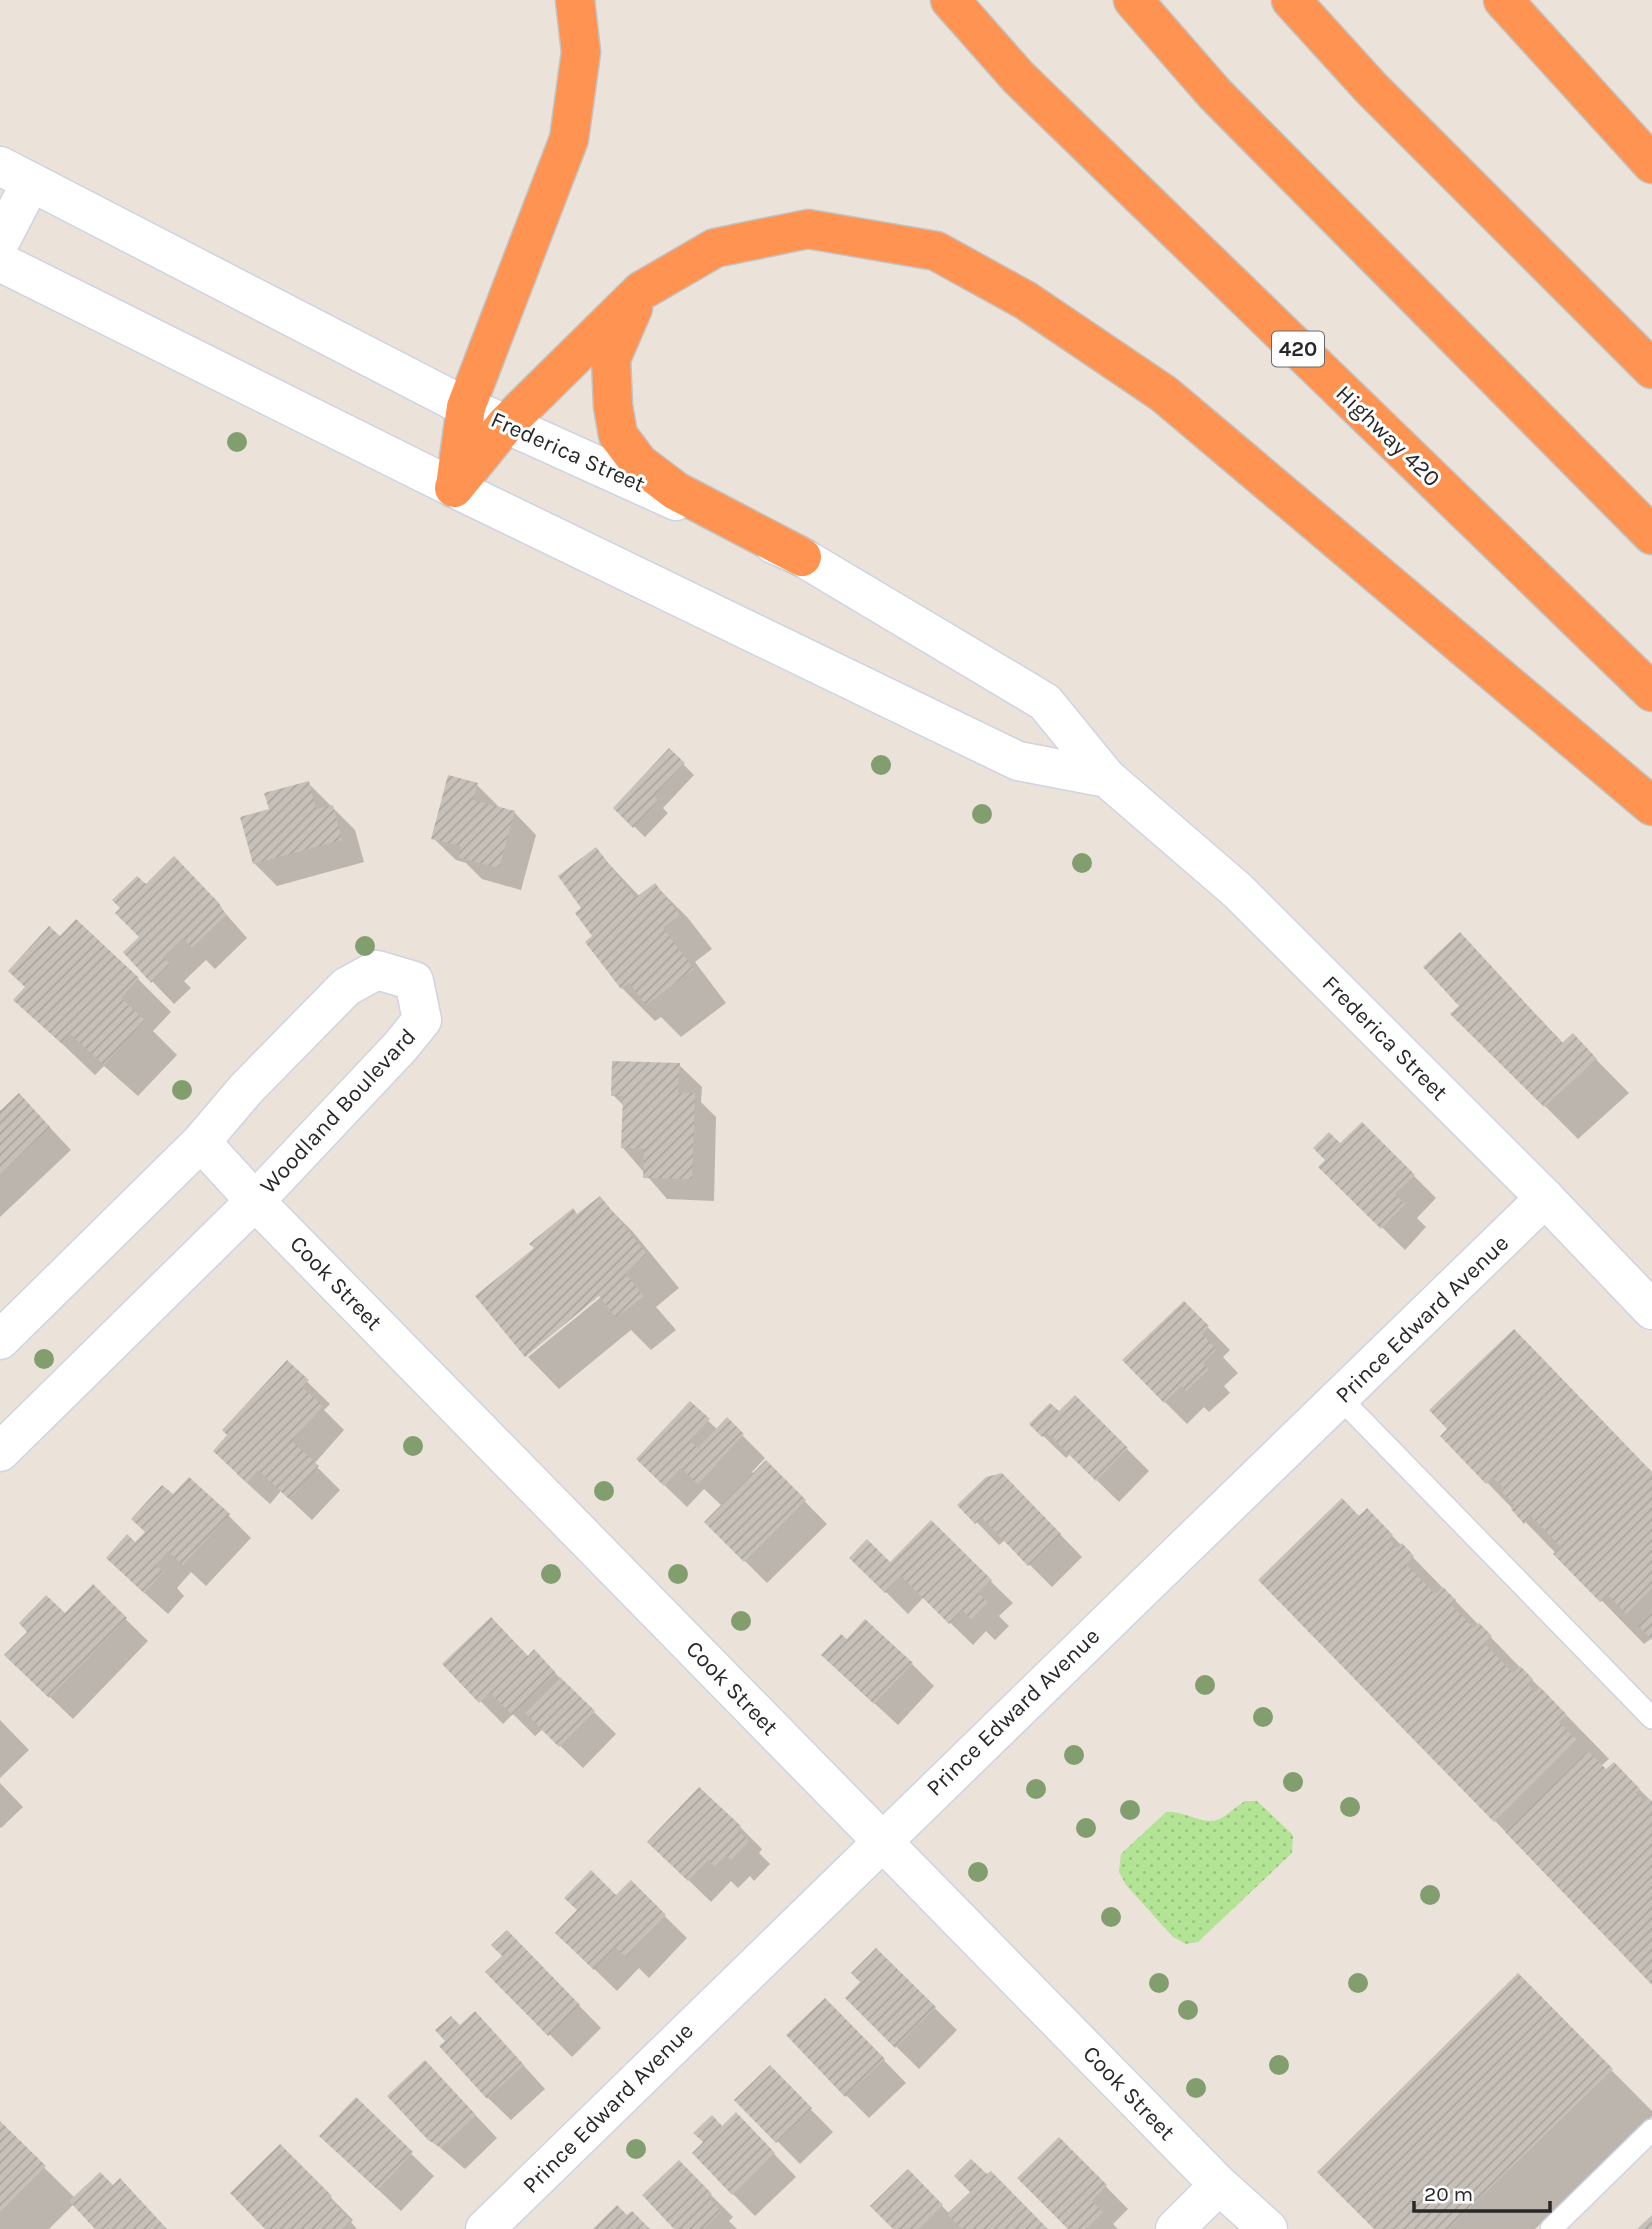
<svg xmlns="http://www.w3.org/2000/svg" width="1652" height="2229" font-family="Karla,sans-serif">
  <defs>
    <pattern id="park-dots" width="8" height="8" patternUnits="userSpaceOnUse" patternTransform="scale(1.75)"><rect width="8" height="8" fill="#b3e394"/><path d="M2 2h.1M6 6h.1" fill="none" stroke="#9ac380" stroke-width="1.8" stroke-linecap="round"/></pattern>
    <pattern id="building-hatch" width="6" height="6" patternUnits="userSpaceOnUse" patternTransform="scale(1.75)"><rect width="6" height="6" fill="#c6c0b9"/><path d="M-1 1l2-2M0 6l6-6M5 7l2-2" fill="none" stroke="#aaa59f"/></pattern>
  </defs>
  <rect width="100%" height="100%" fill="#ebe3d9"/>
  <!-- park -->
  <path fill="url(#park-dots)" d="M 1245,1801 L 1257,1801 L 1293,1835 L 1292,1853 L 1198,1942 L 1186,1944 L 1173,1937 L 1126,1885 L 1119,1872 L 1121,1854 L 1166,1812 C 1184,1810 1201,1825 1217,1820 C 1226,1817 1236,1806 1245,1801 Z"/>
  <!-- shadow -->
  <path fill="#0003" d="M 669,750 L 694,775 L 663,808 L 668,813 L 645,837 L 615,808 Z
    M 308,783 L 355,830 L 364,862 L 277,886 L 254,863 L 271,811 Z
    M 477,785 L 499,807 L 514,812 L 536,835 L 521,890 L 482,879 L 466,863 L 456,860 L 433,838 Z
    M 596,850 L 640,897 L 655,885 L 688,918 L 712,949 L 695,962 L 726,1003 L 681,1037 L 661,1017 L 655,1021 L 622,988 L 595,936 L 584,908 Z
    M 197,881 L 247,938 L 215,969 L 206,960 L 184,981 L 191,988 L 174,1004 L 152,981 L 141,937 L 146,886 Z
    M 1460,934 L 1564,1044 L 1573,1036 L 1629,1093 L 1578,1139 L 1453,1014 L 1462,1006 Z
    M 138,979 L 171,1012 L 153,1031 L 177,1055 L 138,1096 L 104,1066 L 95,1075 L 16,1000 Z
    M 679,1065 L 702,1087 L 701,1102 L 716,1117 L 714,1201 L 667,1199 L 623,1148 L 624,1106 L 613,1095 Z
    M 0,1110 L 41,1118 L 71,1150 L 0,1217 Z
    M 1362,1124 L 1436,1198 L 1417,1218 L 1426,1227 L 1405,1250 L 1321,1167 Z
    M 600,1199 L 633,1232 L 679,1288 L 656,1307 L 676,1330 L 651,1350 L 631,1330 L 559,1389 L 528,1357 L 607,1292 L 605,1290 L 527,1353 L 527,1357 L 478,1297 Z
    M 1184,1303 L 1230,1350 L 1223,1357 L 1238,1373 L 1224,1386 L 1230,1393 L 1209,1412 L 1204,1407 L 1187,1424 L 1165,1402 Z
    M 287,1362 L 330,1404 L 324,1410 L 344,1430 L 314,1464 L 340,1490 L 312,1520 L 281,1491 L 270,1504 L 237,1474 Z
    M 1075,1397 L 1149,1471 L 1119,1502 L 1070,1454 L 1066,1458 L 1031,1424 L 1059,1413 Z
    M 690,1404 L 718,1430 L 727,1420 L 765,1458 L 752,1472 L 754,1474 L 766,1462 L 827,1524 L 767,1583 L 706,1522 L 722,1506 L 704,1489 L 687,1507 L 660,1481 Z
    M 1442,1436 L 1652,1473 L 1652,1638 L 1644,1644 Z
    M 173,1497 L 228,1515 L 251,1538 L 206,1586 L 191,1572 L 177,1588 L 184,1596 L 168,1614 L 130,1580 L 135,1545 Z
    M 1025,1498 L 1082,1557 L 1052,1587 L 1005,1540 L 999,1545 L 960,1505 Z
    M 1367,1510 L 1609,1759 L 1601,1766 L 1606,1771 L 1614,1764 L 1652,1802 L 1652,1982 L 1260,1580 Z
    M 931,1523 L 1013,1603 L 999,1616 L 1009,1626 L 995,1640 L 986,1631 L 973,1645 L 924,1597 L 908,1614 L 852,1558 L 890,1564 Z
    M 93,1587 L 148,1641 L 73,1719 L 29,1677 L 65,1616 Z
    M 534,1652 L 616,1734 L 583,1768 L 543,1729 L 535,1736 L 513,1714 L 503,1724 L 444,1664 L 528,1658 Z
    M 912,1664 L 934,1686 L 898,1725 L 846,1677 Z
    M 0,1720 L 29,1750 L 0,1778 Z
    M 0,1783 L 23,1807 L 1,1828 L 0,1827 Z
    M 740,1827 L 762,1849 L 759,1853 L 770,1864 L 754,1881 L 750,1876 L 738,1888 L 731,1881 L 711,1902 L 672,1864 Z
    M 631,1883 L 687,1938 L 649,1978 L 639,1968 L 617,1991 L 580,1955 L 616,1898 Z
    M 507,1932 L 601,2028 L 572,2057 L 488,1972 L 504,1956 Z
    M 876,1950 L 957,2030 L 919,2069 L 847,1998 L 863,1982 Z
    M 1518,1976 L 1652,2111 L 1652,2116 L 1535,2229 L 1376,2229 Z
    M 847,2022 L 906,2083 L 869,2118 L 846,2095 Z
    M 460,2027 L 497,2036 L 545,2089 L 511,2120 L 488,2098 Z
    M 770,2068 L 833,2132 L 800,2164 L 737,2100 Z
    M 447,2085 L 497,2138 L 465,2169 L 430,2139 Z
    M 356,2100 L 434,2176 L 401,2211 L 344,2158 Z
    M 0,2124 L 75,2198 L 113,2187 L 166,2229 L 97,2229 L 74,2204 L 49,2229 L 0,2229 Z
    M 722,2128 L 758,2137 L 796,2177 L 755,2216 L 733,2194 Z
    M 1059,2139 L 1128,2209 L 1113,2224 L 1118,2229 L 1071,2229 Z
    M 280,2146 L 353,2220 L 351,2222 L 357,2229 L 268,2229 Z
    M 679,2163 L 733,2217 L 729,2221 L 737,2229 L 677,2229 Z
    M 908,2172 L 950,2214 L 1046,2229 L 895,2229 Z"/>
  <!-- building -->
  <path fill="url(#building-hatch)" d="M 669,748 L 685,763 L 654,796 L 658,801 L 633,828 L 613,808 Z
    M 448,775 L 478,783 L 473,800 L 515,811 L 499,868 L 458,857 L 461,846 L 431,839 Z
    M 309,781 L 316,809 L 333,805 L 342,840 L 253,864 L 240,817 L 269,809 L 264,793 Z
    M 596,847 L 635,898 L 655,883 L 680,915 L 663,928 L 694,969 L 646,1005 L 629,983 L 621,989 L 585,942 L 592,936 L 575,913 L 581,908 L 558,876 Z
    M 174,856 L 219,903 L 226,915 L 192,948 L 183,938 L 163,957 L 170,964 L 151,983 L 123,952 L 139,937 L 115,913 L 120,908 L 112,900 L 137,876 L 146,884 Z
    M 76,919 L 139,978 L 121,998 L 145,1020 L 104,1065 L 70,1034 L 61,1043 L 13,1000 L 25,987 L 8,971 L 49,926 L 60,936 Z
    M 1460,932 L 1562,1043 L 1573,1033 L 1597,1059 L 1544,1107 L 1450,1014 L 1459,1006 L 1423,967 Z
    M 612,1061 L 680,1063 L 678,1093 L 695,1093 L 692,1179 L 643,1178 L 644,1149 L 621,1148 L 623,1096 L 611,1096 Z
    M 19,1093 L 50,1127 L 0,1174 L 0,1111 Z
    M 1362,1122 L 1415,1175 L 1395,1194 L 1405,1204 L 1381,1229 L 1318,1167 L 1325,1160 L 1313,1148 L 1329,1132 L 1340,1143 Z
    M 600,1196 L 647,1254 L 625,1273 L 644,1296 L 616,1318 L 599,1296 L 525,1357 L 475,1296 L 534,1248 L 529,1244 L 573,1208 L 577,1214 Z
    M 1184,1301 L 1209,1326 L 1202,1334 L 1217,1349 L 1203,1363 L 1209,1369 L 1186,1391 L 1181,1386 L 1164,1403 L 1122,1360 Z
    M 1514,1329 L 1652,1472 L 1652,1588 L 1626,1614 L 1608,1595 L 1600,1602 L 1553,1554 L 1561,1547 L 1531,1516 L 1524,1524 L 1511,1509 L 1515,1505 L 1502,1492 L 1505,1489 L 1492,1477 L 1486,1484 L 1440,1436 L 1447,1429 L 1429,1410 Z
    M 287,1360 L 309,1380 L 302,1387 L 323,1406 L 292,1441 L 319,1466 L 289,1499 L 258,1470 L 247,1483 L 213,1451 L 227,1435 L 222,1430 Z
    M 1075,1395 L 1128,1448 L 1096,1481 L 1047,1433 L 1042,1437 L 1029,1424 L 1050,1403 L 1059,1411 Z
    M 690,1401 L 710,1419 L 690,1441 L 698,1448 L 727,1417 L 744,1434 L 698,1484 L 681,1468 L 664,1486 L 636,1459 Z
    M 766,1460 L 806,1500 L 744,1562 L 704,1522 Z
    M 1002,1473 L 1061,1534 L 1028,1566 L 982,1518 L 975,1524 L 957,1505 L 986,1477 Z
    M 189,1477 L 230,1514 L 183,1565 L 168,1551 L 156,1565 L 163,1572 L 144,1593 L 106,1558 L 127,1534 L 135,1542 L 145,1532 L 131,1519 L 162,1485 L 173,1494 Z
    M 1342,1498 L 1359,1516 L 1367,1508 L 1393,1535 L 1389,1539 L 1397,1548 L 1402,1543 L 1414,1556 L 1406,1564 L 1435,1594 L 1443,1587 L 1456,1600 L 1451,1605 L 1474,1628 L 1479,1623 L 1492,1636 L 1484,1643 L 1513,1673 L 1520,1666 L 1533,1679 L 1528,1684 L 1535,1692 L 1540,1687 L 1567,1715 L 1559,1722 L 1577,1740 L 1494,1822 L 1258,1580 Z
    M 931,1520 L 992,1580 L 978,1593 L 988,1602 L 971,1619 L 962,1610 L 949,1624 L 901,1576 L 885,1593 L 849,1558 L 867,1539 L 890,1562 Z
    M 93,1584 L 127,1618 L 49,1698 L 4,1655 L 27,1632 L 19,1623 L 46,1595 L 65,1613 Z
    M 1652,1611 L 1652,1640 L 1638,1626 Z
    M 491,1617 L 528,1656 L 534,1649 L 556,1673 L 512,1715 L 490,1692 L 479,1703 L 442,1664 Z
    M 865,1619 L 913,1663 L 874,1704 L 821,1655 L 841,1634 L 847,1639 Z
    M 560,1677 L 595,1711 L 559,1747 L 525,1713 Z
    M 1588,1751 L 1606,1769 L 1614,1762 L 1640,1789 L 1636,1793 L 1644,1802 L 1648,1798 L 1652,1801 L 1652,1985 L 1505,1832 Z
    M 699,1787 L 741,1826 L 738,1830 L 749,1841 L 731,1860 L 726,1855 L 715,1867 L 708,1860 L 688,1881 L 647,1842 Z
    M 591,1870 L 616,1895 L 631,1880 L 666,1915 L 626,1957 L 615,1947 L 594,1970 L 555,1933 L 577,1910 L 564,1898 Z
    M 507,1930 L 580,2005 L 548,2036 L 485,1972 L 502,1956 L 491,1945 Z
    M 876,1948 L 936,2007 L 895,2048 L 845,1998 L 860,1982 L 851,1973 Z
    M 1518,1973 L 1613,2069 L 1448,2229 L 1374,2229 L 1317,2172 Z
    M 825,1998 L 885,2059 L 845,2097 L 786,2035 Z
    M 475,2011 L 524,2065 L 487,2099 L 439,2046 L 445,2041 L 435,2030 L 451,2016 L 460,2025 Z
    M 425,2060 L 476,2115 L 441,2148 L 428,2140 L 387,2096 Z
    M 770,2065 L 812,2108 L 776,2143 L 734,2100 Z
    M 356,2097 L 413,2152 L 378,2190 L 319,2136 Z
    M 736,2112 L 775,2153 L 732,2195 L 692,2153 L 703,2142 L 693,2133 L 712,2115 L 722,2126 Z
    M 0,2121 L 46,2166 L 0,2212 Z
    M 1059,2137 L 1107,2185 L 1092,2201 L 1103,2212 L 1086,2229 L 1068,2229 L 1017,2178 Z
    M 280,2144 L 332,2196 L 330,2199 L 351,2221 L 343,2229 L 265,2229 L 230,2193 Z
    M 971,2159 L 987,2174 L 991,2171 L 1048,2229 L 962,2229 L 947,2214 L 970,2192 L 954,2176 Z
    M 679,2160 L 712,2194 L 708,2197 L 721,2212 L 703,2229 L 674,2229 L 642,2195 Z
    M 908,2169 L 943,2205 L 919,2229 L 893,2229 L 870,2206 Z
    M 100,2172 L 113,2185 L 120,2178 L 167,2229 L 95,2229 L 69,2201 Z
    M 617,2205 L 627,2215 L 632,2211 L 650,2229 L 593,2229 Z
    M 1652,2215 L 1652,2229 L 1637,2229 Z"/>
  <g fill="none" stroke-linecap="round" stroke-linejoin="round">
    <!-- service casing -->
    <g stroke="#cfd3e2" stroke-width="24">
      <path id="service" d="M 1341,1399 L 1652,1718
        M 1551,2229 L 1652,2130"/>
    </g>
    <!-- minor casing -->
    <g stroke="#cfd3e2" stroke-width="41">
      <path id="minor" d="M 201,1142 L 255,1201 L 1219,2185 L 1268,2229
        M 0,1340 L 201,1142 L 246,1089 L 346,987 L 377,970 L 414,981 L 422,1020 L 400,1047 L 255,1201 L 0,1452
        M 485,2229 C 836,1883 1192,1542 1545,1198
        M 1175,2229 L 1219,2185"/>
    </g>
    <!-- tertiary casing -->
    <g stroke="#cfd3e2" stroke-width="41">
      <path id="tertiary" d="M 506,424 L 676,501
        M 454,488 L 1018,761 L 1107,778
        M 773,544 L 802,557 L 1045,702 L 1107,778 L 1238,891 L 1545,1198 L 1652,1310"/>
    </g>
    <!-- secondary casing -->
    <g stroke="#cfd3e2" stroke-width="41">
      <path id="secondary" d="M 0,166 L 466,407 L 506,424
        M 0,242 L 31,182
        M 0,262 L 454,488"/>
    </g>
    <!-- motorway casing -->
    <g stroke="#c3c3c3" stroke-width="41">
      <path id="motorway" d="M 950,0 L 1019,78 L 1652,692
        M 1133,0 L 1215,94 L 1652,535
        M 1291,0 L 1371,88 L 1652,369
        M 1503,0 L 1652,164
        M 633,308 L 611,359 L 613,406 L 618,435 L 639,463 L 676,491 L 802,557
        M 455,486 L 466,407 L 569,139 L 581,52 L 575,0
        M 454,488 L 506,424 L 641,291 L 715,248 L 808,229 L 936,251 L 1025,300 L 1164,394 L 1652,806"/>
    </g>
    <!-- service -->
    <use href="#service" stroke="#fff" stroke-width="21"/>
    <!-- minor -->
    <use href="#minor" stroke="#fff" stroke-width="38"/>
    <!-- tertiary -->
    <use href="#tertiary" stroke="#fff" stroke-width="38"/>
    <!-- secondary -->
    <use href="#secondary" stroke="#fff" stroke-width="38"/>
    <!-- motorway -->
    <use href="#motorway" stroke="#ff9351" stroke-width="38"/>
  </g>
  <!-- trees -->
  <g fill="#829e6f">
    <circle cx="237" cy="442" r="10"/>
    <circle cx="881" cy="765" r="10"/>
    <circle cx="982" cy="814" r="10"/>
    <circle cx="1082" cy="863" r="10"/>
    <circle cx="365" cy="946" r="10"/>
    <circle cx="182" cy="1090" r="10"/>
    <circle cx="44" cy="1359" r="10"/>
    <circle cx="413" cy="1446" r="10"/>
    <circle cx="604" cy="1491" r="10"/>
    <circle cx="551" cy="1574" r="10"/>
    <circle cx="678" cy="1574" r="10"/>
    <circle cx="741" cy="1621" r="10"/>
    <circle cx="1205" cy="1685" r="10"/>
    <circle cx="1263" cy="1717" r="10"/>
    <circle cx="1074" cy="1755" r="10"/>
    <circle cx="1293" cy="1782" r="10"/>
    <circle cx="1036" cy="1789" r="10"/>
    <circle cx="1350" cy="1807" r="10"/>
    <circle cx="1130" cy="1810" r="10"/>
    <circle cx="1086" cy="1828" r="10"/>
    <circle cx="978" cy="1872" r="10"/>
    <circle cx="1430" cy="1895" r="10"/>
    <circle cx="1111" cy="1917" r="10"/>
    <circle cx="1159" cy="1983" r="10"/>
    <circle cx="1358" cy="1983" r="10"/>
    <circle cx="1188" cy="2010" r="10"/>
    <circle cx="1279" cy="2065" r="10"/>
    <circle cx="1196" cy="2088" r="10"/>
    <circle cx="636" cy="2149" r="10"/>
  </g>
  <g text-anchor="middle" dominant-baseline="central" stroke-width="6" stroke-linejoin="round" paint-order="stroke">
    <!-- shield labels -->
    <rect fill="#fff" stroke="#686868" stroke-width="2" x="1272" y="331.5" width="52" height="35" rx="5"/>
    <g font-size="21" font-weight="bold" fill="#282828">
      <text x="1298" y="349">420</text>
    </g>
    <!-- street labels -->
    <g font-size="23" fill="#282828" stroke="#fff">
      <text transform="translate(1388 436) rotate(44)">Highway 420</text>
      <text transform="translate(568 452) rotate(24)">Frederica Street</text>
      <text transform="translate(1385 1038) rotate(45)">Frederica Street</text>
      <text transform="translate(338 1111) rotate(-47)">Woodland Boulevard</text>
      <text transform="translate(336 1283) rotate(46)">Cook Street</text>
      <text transform="translate(1422 1319) rotate(-44)">Prince Edward Avenue</text>
      <text transform="translate(732 1688) rotate(46)">Cook Street</text>
      <text transform="translate(1013 1712) rotate(-44)">Prince Edward Avenue</text>
      <text transform="translate(1129 2093) rotate(46)">Cook Street</text>
      <text transform="translate(608 2108) rotate(-45)">Prince Edward Avenue</text>
    </g>
  </g>
  <!-- scale -->
  <path d="M1414 2201v10h136v-10" fill="none" stroke="#282828" stroke-width="3.5"/>
  <text x="1424" y="2201" font-size="21" fill="#282828" stroke="#ffffff" stroke-width="5" paint-order="stroke">20 m</text>
</svg>
